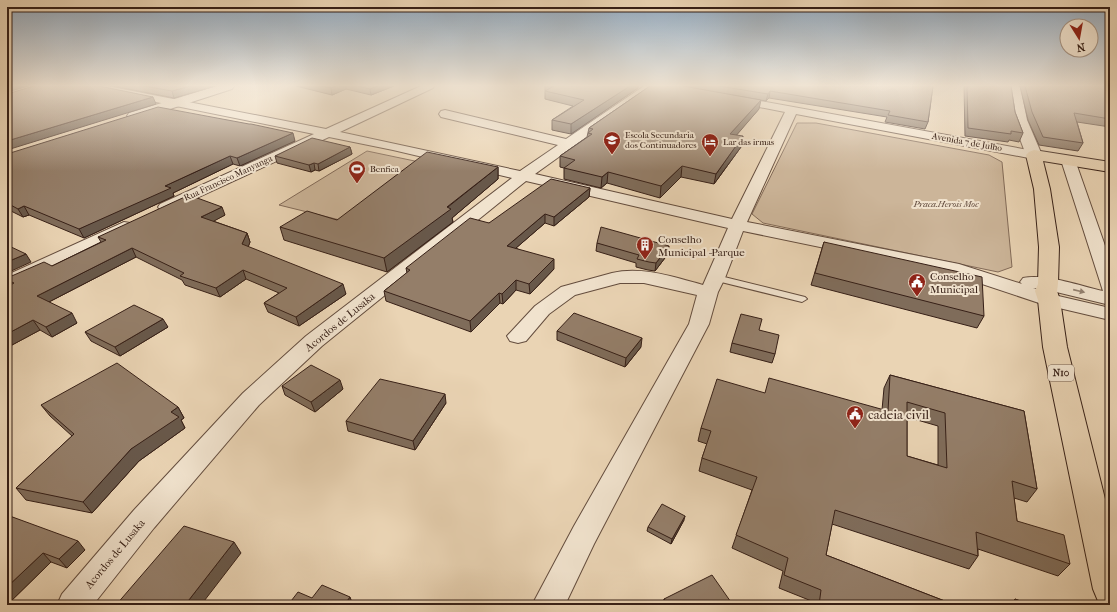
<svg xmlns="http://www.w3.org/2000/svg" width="1117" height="612" font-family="'IM FELL French Canon',serif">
  <rect width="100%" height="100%" fill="#ead4b4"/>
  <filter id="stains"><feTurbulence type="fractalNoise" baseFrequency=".005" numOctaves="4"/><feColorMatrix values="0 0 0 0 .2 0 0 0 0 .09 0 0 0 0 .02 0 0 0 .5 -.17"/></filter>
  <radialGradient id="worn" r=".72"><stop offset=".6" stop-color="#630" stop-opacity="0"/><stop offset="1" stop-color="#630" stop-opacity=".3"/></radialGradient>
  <!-- green -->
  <path fill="#ccb599" stroke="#826a58" d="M 797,123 L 816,123 L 989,155 L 1002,162 L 1012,267 L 998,272 L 763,223 L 752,214 Z
    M 367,151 L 429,164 L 348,222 L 279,205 Z"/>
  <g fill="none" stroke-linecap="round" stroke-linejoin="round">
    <!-- service casing -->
    <g stroke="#644d3e" stroke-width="2">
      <path id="service" d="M 716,275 L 805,297 L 807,299 L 802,302 L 713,280 L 711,278 L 713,276 Z"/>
    </g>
    <!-- minor casing -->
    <g stroke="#644d3e" stroke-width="2">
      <path id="minor" d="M 87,86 L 107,86 L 326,129 L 421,86 L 434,86 L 433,88 L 340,132 L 520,171 L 558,145 L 441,117 L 439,114 L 441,111 L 445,110 L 566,139 L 644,86 L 656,86 L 655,88 L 535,174 L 732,219 L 785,112 L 729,101 L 727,99 L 729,97 L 733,96 L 1034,151 L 1039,152 L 1041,155 L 1039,158 L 1034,159 L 796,114 L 747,222 L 959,264 L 1022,284 L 1020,282 L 1023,278 C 1045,273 1081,286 1103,291 L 1061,160 L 1063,157 L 1068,156 L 1073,157 L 1075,160 L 1110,260 L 1110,305 L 1048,290 L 1033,288 L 1054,295 L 1110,308 L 1110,320 L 1042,304 L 955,275 L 743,231 L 725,278 L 718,292 L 709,324 L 594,544 L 565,605 L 532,605 L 574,526 L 689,324 L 697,295 L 644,283 L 620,283 L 575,295 L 549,314 L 526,341 L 518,343 L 510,341 L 507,336 L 535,306 L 561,287 L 612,273 C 642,266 674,277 703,285 L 728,228 L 526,181 L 322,346 L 259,405 L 154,528 L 93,605 L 57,605 L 62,594 L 134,510 L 243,393 L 306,336 L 512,178 L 393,150 L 329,137 L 166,212 L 160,210 L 158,207 L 160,204 L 314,134 L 92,89 L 88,88 Z
        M 124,222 L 130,223 L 132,227 L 130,231 L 14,286 L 7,288 L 7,275 Z"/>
    </g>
    <!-- tertiary casing -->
    <g stroke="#644d3e" stroke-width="2">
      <path id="tertiary" d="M 217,86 L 234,86 L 232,89 L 139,119 L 129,119 L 127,116 L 129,113 Z
        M 1008,86 L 1020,86 L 1027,120 L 1042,155 L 1039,158 L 1034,160 L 1029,158 L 1026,155 L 1013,120 Z"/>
    </g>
    <!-- primary casing -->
    <g stroke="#372017" stroke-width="2">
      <path id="primary" d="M 1034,150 L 1110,162 L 1110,172 L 1043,161 L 1050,189 L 1059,247 L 1058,284 L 1057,291 L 1060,300 L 1067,347 L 1110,519 L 1110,605 L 1098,601 L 1093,589 L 1043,347 L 1038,300 L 1035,291 L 1038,284 L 1039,247 L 1034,189 L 1026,155 L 1029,152 Z"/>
    </g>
    <!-- service -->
    <use href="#service" fill="#f1e3ce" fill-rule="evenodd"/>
    <!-- minor -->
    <use href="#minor" fill="#f1e3ce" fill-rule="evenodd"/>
    <!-- tertiary -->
    <use href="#tertiary" fill="#f1e3ce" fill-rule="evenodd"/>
    <!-- primary -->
    <use href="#primary" fill="#ead4b4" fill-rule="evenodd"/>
  </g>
  <!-- wall -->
  <path fill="#7f6c5a" stroke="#372017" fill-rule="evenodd" d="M 113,86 L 215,86 L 174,98 Z
    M 296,86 L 394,86 L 371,95 L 346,89 L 332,95 Z
    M 545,86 L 638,86 L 638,88 L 571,134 L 552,130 L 552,120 L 573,106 L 545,99 Z
    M 650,86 L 933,86 L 928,122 L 925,129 L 885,122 L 887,117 L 769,98 L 766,101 L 732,95 L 759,109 L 736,135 L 741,147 L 714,184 L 681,177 L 660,198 L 607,183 L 601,188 L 564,179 L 564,168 L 560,167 L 560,156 L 587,137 L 589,128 Z
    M 964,86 L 1011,86 L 1015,112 L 1023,133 L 1019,142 L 1009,140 L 1008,142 L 965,136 Z
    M 1020,86 L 1110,86 L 1110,127 L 1077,122 L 1083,143 L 1078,151 L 1039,145 L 1028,120 Z
    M 295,141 L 240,166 L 233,164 L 173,193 L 174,196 L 84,238 L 29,215 L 23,217 L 7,209 L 7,154 Z
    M 350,147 L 352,154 L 319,171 L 315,170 L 311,172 L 277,163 L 275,156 Z
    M 498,167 L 498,179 L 452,218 L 453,222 L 387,272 L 284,240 L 280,227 L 337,220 Z
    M 590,188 L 589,197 L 554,226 L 545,223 L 516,248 L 554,269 L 530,294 L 516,290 L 503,304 L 500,303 L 471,332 L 386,301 L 384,291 L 407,273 L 406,268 L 489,223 Z
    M 225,215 L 213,221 L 247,233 L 250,242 L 248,247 L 346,294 L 299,326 L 268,312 L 264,303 L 279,293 L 246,279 L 220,297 L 185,285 L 182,280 L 136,257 L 49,302 L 77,323 L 52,337 L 40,330 L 12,345 L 7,342 L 7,287 L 10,286 L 7,282 L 7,278 L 52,266 L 101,242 L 98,237 Z
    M 824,242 L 984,316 L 977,328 L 811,285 Z
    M 597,243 L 668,254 L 655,271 L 648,270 L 636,267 L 636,263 L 596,251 Z
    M 168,327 L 120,356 L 91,341 L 85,332 Z
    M 759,330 L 775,354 L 772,363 L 730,352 L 732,343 Z
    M 557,331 L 641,347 L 625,367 L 557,340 Z
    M 890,375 L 1024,411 L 1037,489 L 1027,502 L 1014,498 L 1017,521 L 1070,564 L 1058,576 L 978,549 L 978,556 L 969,569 L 832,524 L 826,555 L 955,605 L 814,605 L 814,602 L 779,588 L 783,571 L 732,548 L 752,490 L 699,471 L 702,458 L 707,444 L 698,441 L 701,428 L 882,410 L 884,388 ZM 907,417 L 938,426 L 938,465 L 907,456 Z
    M 282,386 L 343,389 L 315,412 L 285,395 Z
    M 446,403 L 415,450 L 348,431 L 346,421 Z
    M 41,405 L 178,407 L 184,418 L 181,420 L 185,428 L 139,461 L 92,513 L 26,500 L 16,488 L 72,436 L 50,416 Z
    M 7,515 L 85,550 L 67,568 L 51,562 L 7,605 Z
    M 684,520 L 671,544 L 647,531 L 648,527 Z
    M 664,599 L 733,605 L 662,605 Z
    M 1015,599 L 1031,605 L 1009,605 Z"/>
  <!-- shaded-wall -->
  <path fill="#68584a" stroke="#372017" d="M 7,86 L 28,86 L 7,92 Z
    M 190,86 L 215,86 L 174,98 L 172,91 Z
    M 336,86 L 346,86 L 346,89 L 332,95 L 331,88 Z
    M 377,86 L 394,86 L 371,95 L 370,89 Z
    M 630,86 L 638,86 L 638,88 L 571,134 L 571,124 Z
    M 770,91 L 769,98 L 766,101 L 768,94 Z
    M 153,97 L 156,104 L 7,150 L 7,141 Z
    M 761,100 L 759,109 L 729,144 L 730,134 Z
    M 293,133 L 295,141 L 240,166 L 237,158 Z
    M 743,136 L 741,147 L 714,184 L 716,174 Z
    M 350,147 L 352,154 L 319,171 L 318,164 Z
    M 230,156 L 233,164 L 173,193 L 174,196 L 84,238 L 79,229 L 165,186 Z
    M 314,163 L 315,170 L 311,172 L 309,165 Z
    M 682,166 L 681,177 L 660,198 L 661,186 Z
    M 498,167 L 498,179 L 452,218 L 453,222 L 387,272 L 384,258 Z
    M 608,172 L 607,183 L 601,188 L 602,177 Z
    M 590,188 L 589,197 L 554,226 L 554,217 Z
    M 24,206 L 29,215 L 23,217 L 18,209 Z
    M 222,207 L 225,215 L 205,226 L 201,217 Z
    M 545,214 L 545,223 L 508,255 L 507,246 Z
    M 247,233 L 250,242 L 246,253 L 242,244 Z
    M 669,246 L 668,254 L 655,271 L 656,263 Z
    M 132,248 L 136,257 L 43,305 L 37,296 Z
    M 26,254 L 31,262 L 7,273 L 7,262 Z
    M 554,259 L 554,269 L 530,294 L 529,284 Z
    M 243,270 L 246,279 L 220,297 L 216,288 Z
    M 516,280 L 516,290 L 503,304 L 502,294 Z
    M 343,284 L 346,294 L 299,326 L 296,317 Z
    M 499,293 L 500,303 L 471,332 L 470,321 Z
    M 72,313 L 77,323 L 52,337 L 46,327 Z
    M 163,319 L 168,327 L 120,356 L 115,347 Z
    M 33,320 L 40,330 L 12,345 L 7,339 L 7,334 Z
    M 642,338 L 641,347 L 625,367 L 626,358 Z
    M 340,380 L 343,389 L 315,412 L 311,402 Z
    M 445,394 L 446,403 L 415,450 L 413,441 Z
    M 178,407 L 184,418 L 181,420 L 185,428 L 139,461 L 92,513 L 83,502 L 131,449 L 171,412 Z
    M 685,516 L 684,520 L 671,544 L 672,539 Z
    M 78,541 L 85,550 L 67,568 L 59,559 Z
    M 234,542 L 241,553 L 201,605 L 185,605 Z
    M 43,553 L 51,562 L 7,605 L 7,587 Z
    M 350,597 L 353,605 L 344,605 Z"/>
  <!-- building -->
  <path fill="#947e69" stroke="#372017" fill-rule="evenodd" d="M 34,86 L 99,86 L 153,97 L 7,141 L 7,94 Z
    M 144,86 L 190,86 L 172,91 Z
    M 321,86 L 336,86 L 331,88 Z
    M 358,86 L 377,86 L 370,89 Z
    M 552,86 L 630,86 L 571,124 L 552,120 L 584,100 L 545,91 L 554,86 Z
    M 650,86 L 683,86 L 761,100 L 730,134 L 743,136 L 716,174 L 682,166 L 661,186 L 608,172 L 602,177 L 564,168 L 575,160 L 560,156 L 592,134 L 588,133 L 593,129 L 589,128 Z
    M 719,86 L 933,86 L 928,122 L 888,115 L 890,111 L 770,91 L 768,94 Z
    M 967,86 L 1011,86 L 1015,112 L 1023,133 L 1011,131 L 1011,134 L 968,128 Z
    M 1025,86 L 1110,86 L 1110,119 L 1074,113 L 1083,143 L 1043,137 L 1032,112 Z
    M 158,107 L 249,124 L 251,124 L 293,133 L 237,158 L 230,156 L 165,186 L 171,188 L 79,229 L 24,206 L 18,209 L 7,203 L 7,154 Z
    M 312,138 L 350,147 L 318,164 L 314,163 L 309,165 L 275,156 Z
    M 427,152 L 498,167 L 447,207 L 451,209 L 384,258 L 280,227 L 307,211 L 337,220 Z
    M 551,179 L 590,188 L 554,217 L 545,214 L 507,246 L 554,259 L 529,284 L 516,280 L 502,294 L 499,293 L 470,321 L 384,291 L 410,270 L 406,268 L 470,218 L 489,223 Z
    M 189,195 L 222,207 L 201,217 L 247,233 L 242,244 L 343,284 L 296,317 L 264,303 L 287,288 L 243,270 L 216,288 L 180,276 L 184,273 L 132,248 L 37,296 L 72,313 L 46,327 L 33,320 L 7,334 L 7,287 L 14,283 L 7,280 L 7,278 L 44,262 L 52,266 L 106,240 L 98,237 Z
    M 601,227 L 669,246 L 656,263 L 649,262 L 637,259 L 639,255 L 597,243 Z
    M 824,242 L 982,277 L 984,316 L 815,273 Z
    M 7,245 L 26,254 L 7,262 Z
    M 134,305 L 163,319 L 115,347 L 85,332 Z
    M 574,313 L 642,338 L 626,358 L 557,331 Z
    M 741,314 L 762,319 L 759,330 L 779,335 L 775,354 L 732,343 Z
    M 117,363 L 178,407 L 171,412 L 179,417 L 131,449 L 83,502 L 16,488 L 74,434 L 41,405 Z
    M 311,365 L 340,380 L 311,402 L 282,386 Z
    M 890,375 L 1024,411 L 1037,489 L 1012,481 L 1017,521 L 1064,535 L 1070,564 L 976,532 L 978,556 L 835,510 L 826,555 L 955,605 L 819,605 L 821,590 L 784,575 L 788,558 L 736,535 L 757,477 L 702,458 L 711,431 L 701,428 L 717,379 L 765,393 L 769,378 L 888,411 ZM 907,402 L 945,413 L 947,468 L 907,456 Z
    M 380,379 L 445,394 L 413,441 L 346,421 Z
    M 662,504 L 685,516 L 672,539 L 648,527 Z
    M 7,515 L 78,541 L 59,559 L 43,553 L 7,587 Z
    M 184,526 L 234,542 L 185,605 L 116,605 Z
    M 712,575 L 733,605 L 668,605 L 664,599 Z
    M 322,585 L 350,597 L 344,605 L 288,605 L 298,592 L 312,598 Z
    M 1015,599 L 1031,605 L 1015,605 Z"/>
  <!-- one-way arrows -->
  <defs><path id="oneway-solid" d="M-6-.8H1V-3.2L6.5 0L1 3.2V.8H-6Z"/></defs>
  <use fill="#948272" href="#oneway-solid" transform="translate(1079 291) rotate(13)"/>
  <!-- sky -->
  <linearGradient id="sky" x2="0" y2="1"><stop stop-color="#90a8be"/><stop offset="0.5" stop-color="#f6ecdd"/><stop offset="1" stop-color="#f6ecdd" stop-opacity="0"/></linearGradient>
  <rect width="1117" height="171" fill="url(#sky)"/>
  <!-- icons -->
  <defs>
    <g id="school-pin" transform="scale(0.9)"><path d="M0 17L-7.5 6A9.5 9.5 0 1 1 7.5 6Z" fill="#8f2418" stroke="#f1e3ce"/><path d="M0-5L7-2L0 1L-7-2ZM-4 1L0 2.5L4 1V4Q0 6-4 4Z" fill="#fff"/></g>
    <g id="hotel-pin" transform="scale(0.9)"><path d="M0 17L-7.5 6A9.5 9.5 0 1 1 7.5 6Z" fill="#8f2418" stroke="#f1e3ce"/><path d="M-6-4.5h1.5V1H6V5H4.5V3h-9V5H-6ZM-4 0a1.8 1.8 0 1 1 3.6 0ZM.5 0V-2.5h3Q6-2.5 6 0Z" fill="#fff"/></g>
    <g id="stadium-pin" transform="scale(0.9)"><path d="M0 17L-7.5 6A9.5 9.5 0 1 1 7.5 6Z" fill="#8f2418" stroke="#f1e3ce"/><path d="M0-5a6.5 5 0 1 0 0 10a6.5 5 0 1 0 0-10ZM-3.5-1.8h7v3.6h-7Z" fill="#fff"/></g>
    <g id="building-pin" transform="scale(0.9)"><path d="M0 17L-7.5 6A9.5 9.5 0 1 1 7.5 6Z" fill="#8f2418" stroke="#f1e3ce"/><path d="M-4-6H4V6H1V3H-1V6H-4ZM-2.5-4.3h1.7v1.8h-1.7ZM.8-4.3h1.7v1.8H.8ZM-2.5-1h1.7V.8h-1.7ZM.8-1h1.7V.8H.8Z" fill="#fff"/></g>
    <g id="civic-pin" transform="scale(0.9)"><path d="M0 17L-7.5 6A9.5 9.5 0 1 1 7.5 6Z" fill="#8f2418" stroke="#f1e3ce"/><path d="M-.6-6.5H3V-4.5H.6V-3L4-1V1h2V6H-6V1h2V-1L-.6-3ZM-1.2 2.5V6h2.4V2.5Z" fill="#fff"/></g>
  </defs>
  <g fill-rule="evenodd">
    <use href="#school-pin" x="612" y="140"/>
    <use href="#hotel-pin" x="710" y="142"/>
    <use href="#stadium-pin" x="357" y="169"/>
    <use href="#building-pin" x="645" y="245"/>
    <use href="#civic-pin" x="917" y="282"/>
    <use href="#civic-pin" x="855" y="414"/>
  </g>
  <g text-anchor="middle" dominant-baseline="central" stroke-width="4" stroke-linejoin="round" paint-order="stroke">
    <!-- far-poi labels -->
    <g font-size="9" fill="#372017" stroke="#f1e3ce" text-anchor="start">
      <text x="625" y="135">Escola Secundaria<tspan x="625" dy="10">dos Continuadores</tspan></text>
      <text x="723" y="142">Lar das irmas</text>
      <text x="370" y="169">Benfica</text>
    </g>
    <!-- far-street labels -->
    <g font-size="9" fill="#372017" stroke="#f1e3ce">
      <text transform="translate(967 142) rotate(10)">Avenida 7 de Julho</text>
      <text transform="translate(228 178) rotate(-25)">Rua Francisco Manyanga</text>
    </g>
    <!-- far-park labels -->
    <g font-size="9" font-style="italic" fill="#5c4538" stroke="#f1e3ce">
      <text x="946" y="204">Praca.Herois Moc</text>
    </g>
    <!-- shield labels -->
    <rect fill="#f1e3ce" stroke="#6f5a4e" stroke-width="1" x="1048" y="365" width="26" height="16" rx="3"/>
    <g font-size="10" font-weight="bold" fill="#372017">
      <text x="1061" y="373">N10</text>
    </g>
    <!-- poi labels -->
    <g font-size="11" fill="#372017" stroke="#f1e3ce" text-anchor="start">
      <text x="658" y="239">Conselho<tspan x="658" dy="13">Municipal -Parque</tspan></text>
      <text x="930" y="276">Conselho<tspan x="930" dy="13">Municipal</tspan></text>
    </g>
    <!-- street labels -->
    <g font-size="11" fill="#372017" stroke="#f1e3ce">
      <text transform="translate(340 322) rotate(-39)">Acordos de Lusaka</text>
      <text transform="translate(115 554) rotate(-50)">Acordos de Lusaka</text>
    </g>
    <!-- near-poi labels -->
    <g font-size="13" fill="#372017" stroke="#f1e3ce" text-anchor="start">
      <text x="868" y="414">cadeia civil</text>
    </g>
  </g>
  <!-- margin -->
  <rect width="1117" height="612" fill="none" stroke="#ead4b4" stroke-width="24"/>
  <rect x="8" y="8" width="1101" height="596" fill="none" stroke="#372017" stroke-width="2"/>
  <rect x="12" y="12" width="1093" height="588" fill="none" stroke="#372017"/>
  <!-- north arrow -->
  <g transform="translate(1079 38) rotate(169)"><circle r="19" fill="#f1e3ce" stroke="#a79585"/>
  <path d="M0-3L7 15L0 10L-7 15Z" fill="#8f2418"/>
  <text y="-6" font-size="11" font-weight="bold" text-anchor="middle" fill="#372017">N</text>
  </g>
  <rect width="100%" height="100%" filter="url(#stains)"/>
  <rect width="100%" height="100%" fill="url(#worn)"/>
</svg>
